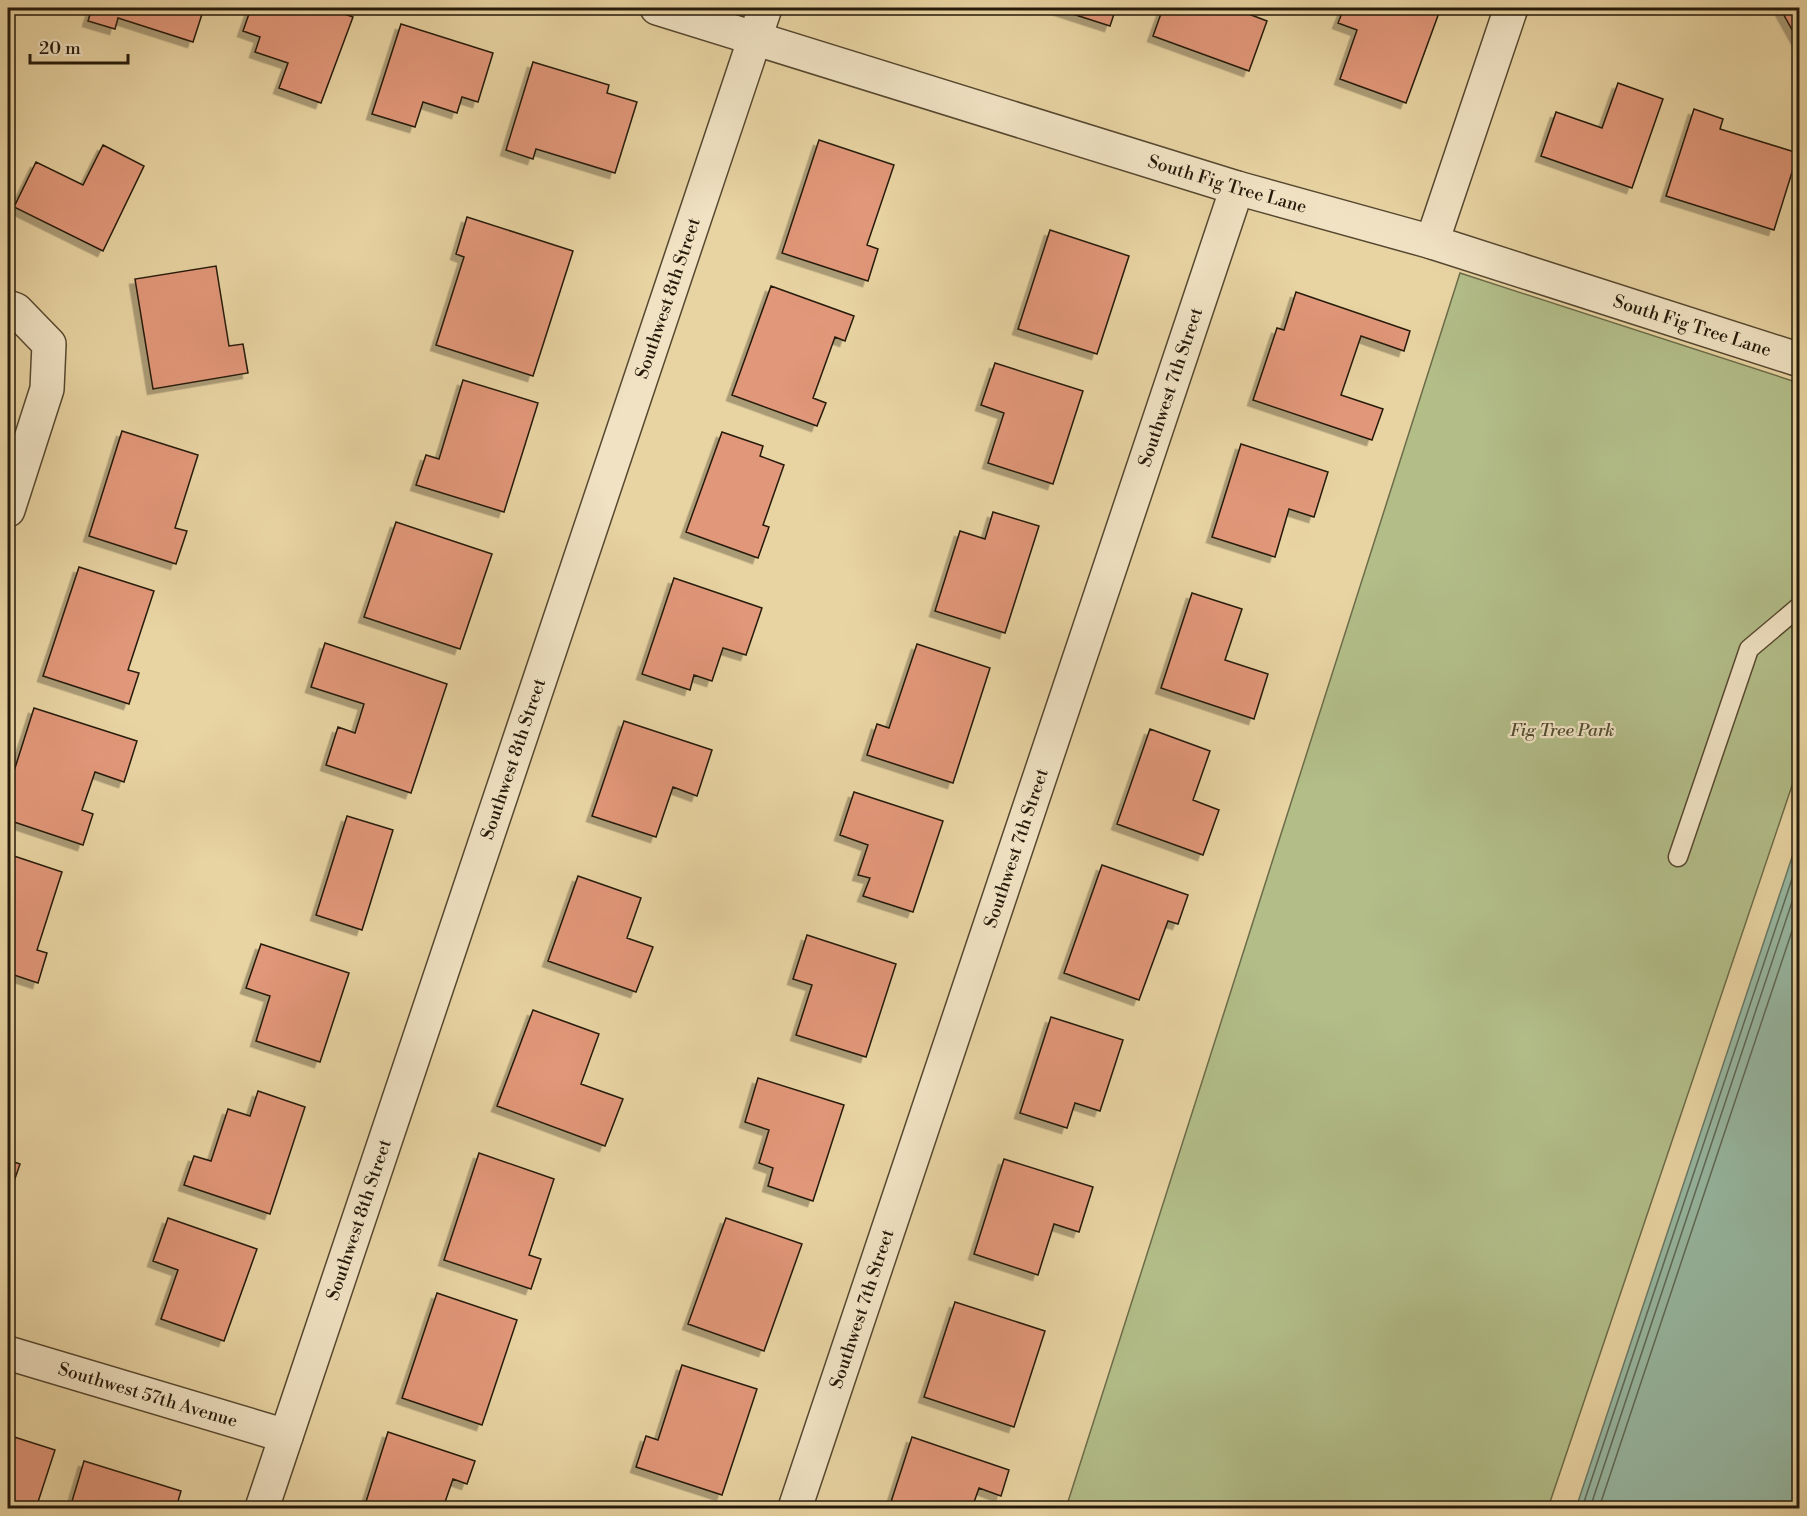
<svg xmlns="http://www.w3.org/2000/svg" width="1807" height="1516" font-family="'Libre Bodoni',serif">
  <defs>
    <filter id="shadow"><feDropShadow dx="-5.5" dy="5.5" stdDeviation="0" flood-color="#0004"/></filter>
  </defs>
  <rect width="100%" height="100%" fill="#e8d3a2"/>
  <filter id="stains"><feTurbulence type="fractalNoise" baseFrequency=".00333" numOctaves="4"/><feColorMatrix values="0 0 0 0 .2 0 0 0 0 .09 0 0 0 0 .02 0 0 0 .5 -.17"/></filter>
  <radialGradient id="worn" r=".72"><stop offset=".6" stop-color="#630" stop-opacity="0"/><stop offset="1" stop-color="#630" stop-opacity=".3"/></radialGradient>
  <!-- green -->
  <path fill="#b2bd88" stroke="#6c6c49" stroke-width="1.5" d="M 1460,273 L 1799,383 L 1799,765 L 1548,1508 L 1066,1508 Z"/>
  <!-- water -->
  <path fill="#97b8a3" stroke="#697966" stroke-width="1.5" d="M 1799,836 L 1799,1508 L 1576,1508 Z"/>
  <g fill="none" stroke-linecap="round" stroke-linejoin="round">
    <!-- shore -->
    <path stroke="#5e6956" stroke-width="1.5" d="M 1582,1508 L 1800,855
      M 1590,1508 L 1800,878
      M 1599,1508 L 1800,907"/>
  </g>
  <!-- building -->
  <path fill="#e19779" stroke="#251a0a" stroke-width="1.5" filter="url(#shadow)" d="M 92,8 L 204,8 L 193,42 L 118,18 L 115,29 L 88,21 Z
    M 251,8 L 328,8 L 353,17 L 321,103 L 279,88 L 288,63 L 255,52 L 260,37 L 243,31 Z
    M 1054,8 L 1116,8 L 1110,26 Z
    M 1163,8 L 1248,8 L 1246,13 L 1267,21 L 1249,71 L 1153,36 Z
    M 1344,8 L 1432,8 L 1440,10 L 1406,103 L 1340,79 L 1357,30 L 1338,23 Z
    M 1780,8 L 1800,8 L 1800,44 Z
    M 401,24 L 493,53 L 478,102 L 462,97 L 457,113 L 423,102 L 415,127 L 372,114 Z
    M 533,62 L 609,85 L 607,93 L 637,102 L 615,173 L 536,149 L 533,159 L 506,150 Z
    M 1618,83 L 1663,99 L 1632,188 L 1541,156 L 1556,112 L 1602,128 Z
    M 1694,109 L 1723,119 L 1720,129 L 1798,153 L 1774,230 L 1666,196 Z
    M 819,140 L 894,165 L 867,245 L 878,249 L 868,281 L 782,253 Z
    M 103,145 L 144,166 L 103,251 L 14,207 L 36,162 L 83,185 Z
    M 467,217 L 573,251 L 533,376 L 436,345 L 464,257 L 456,254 Z
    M 1050,230 L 1129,256 L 1097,354 L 1018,329 Z
    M 216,266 L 229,346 L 243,344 L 248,373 L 153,389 L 135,279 Z
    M 771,286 L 854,316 L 845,341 L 835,337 L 813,398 L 826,403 L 817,426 L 732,395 Z
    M 1296,292 L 1410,331 L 1404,351 L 1361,336 L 1341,395 L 1383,409 L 1372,440 L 1253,400 L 1277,328 L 1284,330 Z
    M 995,363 L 1083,391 L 1053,484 L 988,463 L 1004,413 L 981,405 Z
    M 463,380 L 538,403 L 504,512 L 416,485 L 426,455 L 439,459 Z
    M 122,431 L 198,455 L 175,528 L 187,531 L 176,564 L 89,536 Z
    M 722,432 L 763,446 L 760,456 L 784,465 L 763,525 L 769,527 L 758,558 L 686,532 Z
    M 1241,444 L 1328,472 L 1314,517 L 1289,509 L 1275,557 L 1212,537 Z
    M 993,512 L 1039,526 L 1005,633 L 935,611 L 960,531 L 985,539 Z
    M 396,522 L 492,554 L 460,649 L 364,617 Z
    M 79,567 L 154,591 L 128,670 L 139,673 L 129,704 L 43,676 Z
    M 674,578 L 762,608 L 746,655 L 723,648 L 712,681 L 694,675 L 690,690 L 642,674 Z
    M 1192,593 L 1242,609 L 1225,660 L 1268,674 L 1254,719 L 1161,688 Z
    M 325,643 L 447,684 L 411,793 L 326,765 L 338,727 L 355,733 L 364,704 L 311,687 Z
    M 917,644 L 990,668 L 953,783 L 867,755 L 877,724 L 889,728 Z
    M 34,708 L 137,741 L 124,782 L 95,772 L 82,810 L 93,814 L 83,845 L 8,820 L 8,790 Z
    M 624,721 L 712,750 L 697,796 L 673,787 L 656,837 L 592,816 Z
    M 1150,729 L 1210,751 L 1193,800 L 1219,810 L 1203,855 L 1117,824 Z
    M 854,792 L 943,821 L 913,912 L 863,896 L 870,878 L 858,875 L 868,845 L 840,835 Z
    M 347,816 L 393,830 L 362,930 L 316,915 Z
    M 8,854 L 62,872 L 37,950 L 47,953 L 38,983 L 8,973 Z
    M 1102,865 L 1188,895 L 1178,924 L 1168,921 L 1139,1000 L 1064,973 Z
    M 578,876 L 641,898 L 627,938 L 653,947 L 636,992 L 548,961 Z
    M 807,935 L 896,964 L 866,1057 L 796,1035 L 812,985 L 793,979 Z
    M 261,944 L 349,973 L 320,1062 L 256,1041 L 270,996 L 246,988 Z
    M 533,1010 L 599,1034 L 581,1084 L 623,1099 L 605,1146 L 497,1106 Z
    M 1051,1017 L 1123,1040 L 1100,1111 L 1075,1103 L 1067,1128 L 1020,1113 Z
    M 758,1078 L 844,1105 L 813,1201 L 768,1186 L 773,1168 L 759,1163 L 769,1130 L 745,1122 Z
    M 258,1091 L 305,1107 L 270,1214 L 184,1185 L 194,1156 L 211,1161 L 228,1109 L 250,1116 Z
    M 479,1153 L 554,1179 L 529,1255 L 541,1259 L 531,1289 L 444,1260 Z
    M 1004,1159 L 1093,1187 L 1079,1232 L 1054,1224 L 1038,1275 L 974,1254 Z
    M 8,1160 L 20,1164 L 10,1193 L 8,1193 Z
    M 168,1218 L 257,1249 L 224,1341 L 161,1319 L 178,1270 L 153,1261 Z
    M 726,1218 L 802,1244 L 764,1351 L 688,1324 Z
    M 437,1293 L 517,1320 L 482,1425 L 402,1398 Z
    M 955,1302 L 1045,1331 L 1014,1427 L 924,1397 Z
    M 682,1365 L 757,1389 L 722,1495 L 636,1467 L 646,1436 L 658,1440 Z
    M 388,1432 L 475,1461 L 467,1484 L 453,1479 L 443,1508 L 364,1508 Z
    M 8,1435 L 55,1450 L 36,1508 L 8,1508 Z
    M 912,1437 L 1009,1470 L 1001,1496 L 979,1488 L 972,1508 L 889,1508 Z
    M 84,1461 L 181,1491 L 176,1508 L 70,1508 Z"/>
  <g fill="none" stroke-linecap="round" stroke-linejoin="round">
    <!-- service casing -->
    <g stroke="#564830" stroke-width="21">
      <path id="service" d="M 1678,857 L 1749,649 L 1800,606"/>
    </g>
    <!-- minor casing -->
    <g stroke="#564830" stroke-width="36">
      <g id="minor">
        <path id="s1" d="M 657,8 L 1237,188 L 1432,242 L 1800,360"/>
        <path d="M 1432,242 L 1511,8"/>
        <path d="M 8,307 L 16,310 L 49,344 L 47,389 L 8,510"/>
        <path id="s2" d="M 8,1353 L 286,1436"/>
        <path id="s3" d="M 262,1508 L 765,8"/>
        <path id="s4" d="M 795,1508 L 1237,188"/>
      </g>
    </g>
    <!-- service -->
    <use href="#service" stroke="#f0e2c3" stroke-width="18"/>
    <!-- minor -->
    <use href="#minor" stroke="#f0e2c3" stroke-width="33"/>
  </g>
  <g text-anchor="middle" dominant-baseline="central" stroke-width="4.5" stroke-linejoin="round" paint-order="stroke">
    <!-- street labels -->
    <g font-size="18" fill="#251a0a" stroke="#f0e2c3">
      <text stroke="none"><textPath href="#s1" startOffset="597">South Fig Tree Lane</textPath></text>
      <text stroke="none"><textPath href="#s3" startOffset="1276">Southwest 8th Street</textPath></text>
      <text stroke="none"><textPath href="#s1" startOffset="1083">South Fig Tree Lane</textPath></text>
      <text stroke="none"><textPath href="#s4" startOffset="1182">Southwest 7th Street</textPath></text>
      <text stroke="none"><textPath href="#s3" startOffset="790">Southwest 8th Street</textPath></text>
      <text stroke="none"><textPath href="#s4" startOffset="696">Southwest 7th Street</textPath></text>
      <text stroke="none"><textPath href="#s3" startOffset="304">Southwest 8th Street</textPath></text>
      <text stroke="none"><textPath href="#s4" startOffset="210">Southwest 7th Street</textPath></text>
      <text stroke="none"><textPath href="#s2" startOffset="146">Southwest 57th Avenue</textPath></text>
    </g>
    <!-- park labels -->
    <g font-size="18" font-style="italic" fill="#4f4b30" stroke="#f0e2c3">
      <text x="1562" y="730">Fig Tree Park</text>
    </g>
  </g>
  <!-- margin -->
  <rect width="1807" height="1516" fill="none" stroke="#e8d3a2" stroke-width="30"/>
  <rect x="9" y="9" width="1789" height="1498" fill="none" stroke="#251a0a" stroke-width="3"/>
  <rect x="15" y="15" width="1777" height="1486" fill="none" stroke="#251a0a" stroke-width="1.5"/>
  <!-- scale -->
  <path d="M30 54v9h98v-9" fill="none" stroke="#251a0a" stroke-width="3"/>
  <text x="39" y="54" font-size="18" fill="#251a0a" stroke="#f0e2c3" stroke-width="4.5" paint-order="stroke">20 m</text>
  <rect width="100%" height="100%" filter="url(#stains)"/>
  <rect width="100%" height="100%" fill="url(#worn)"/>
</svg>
